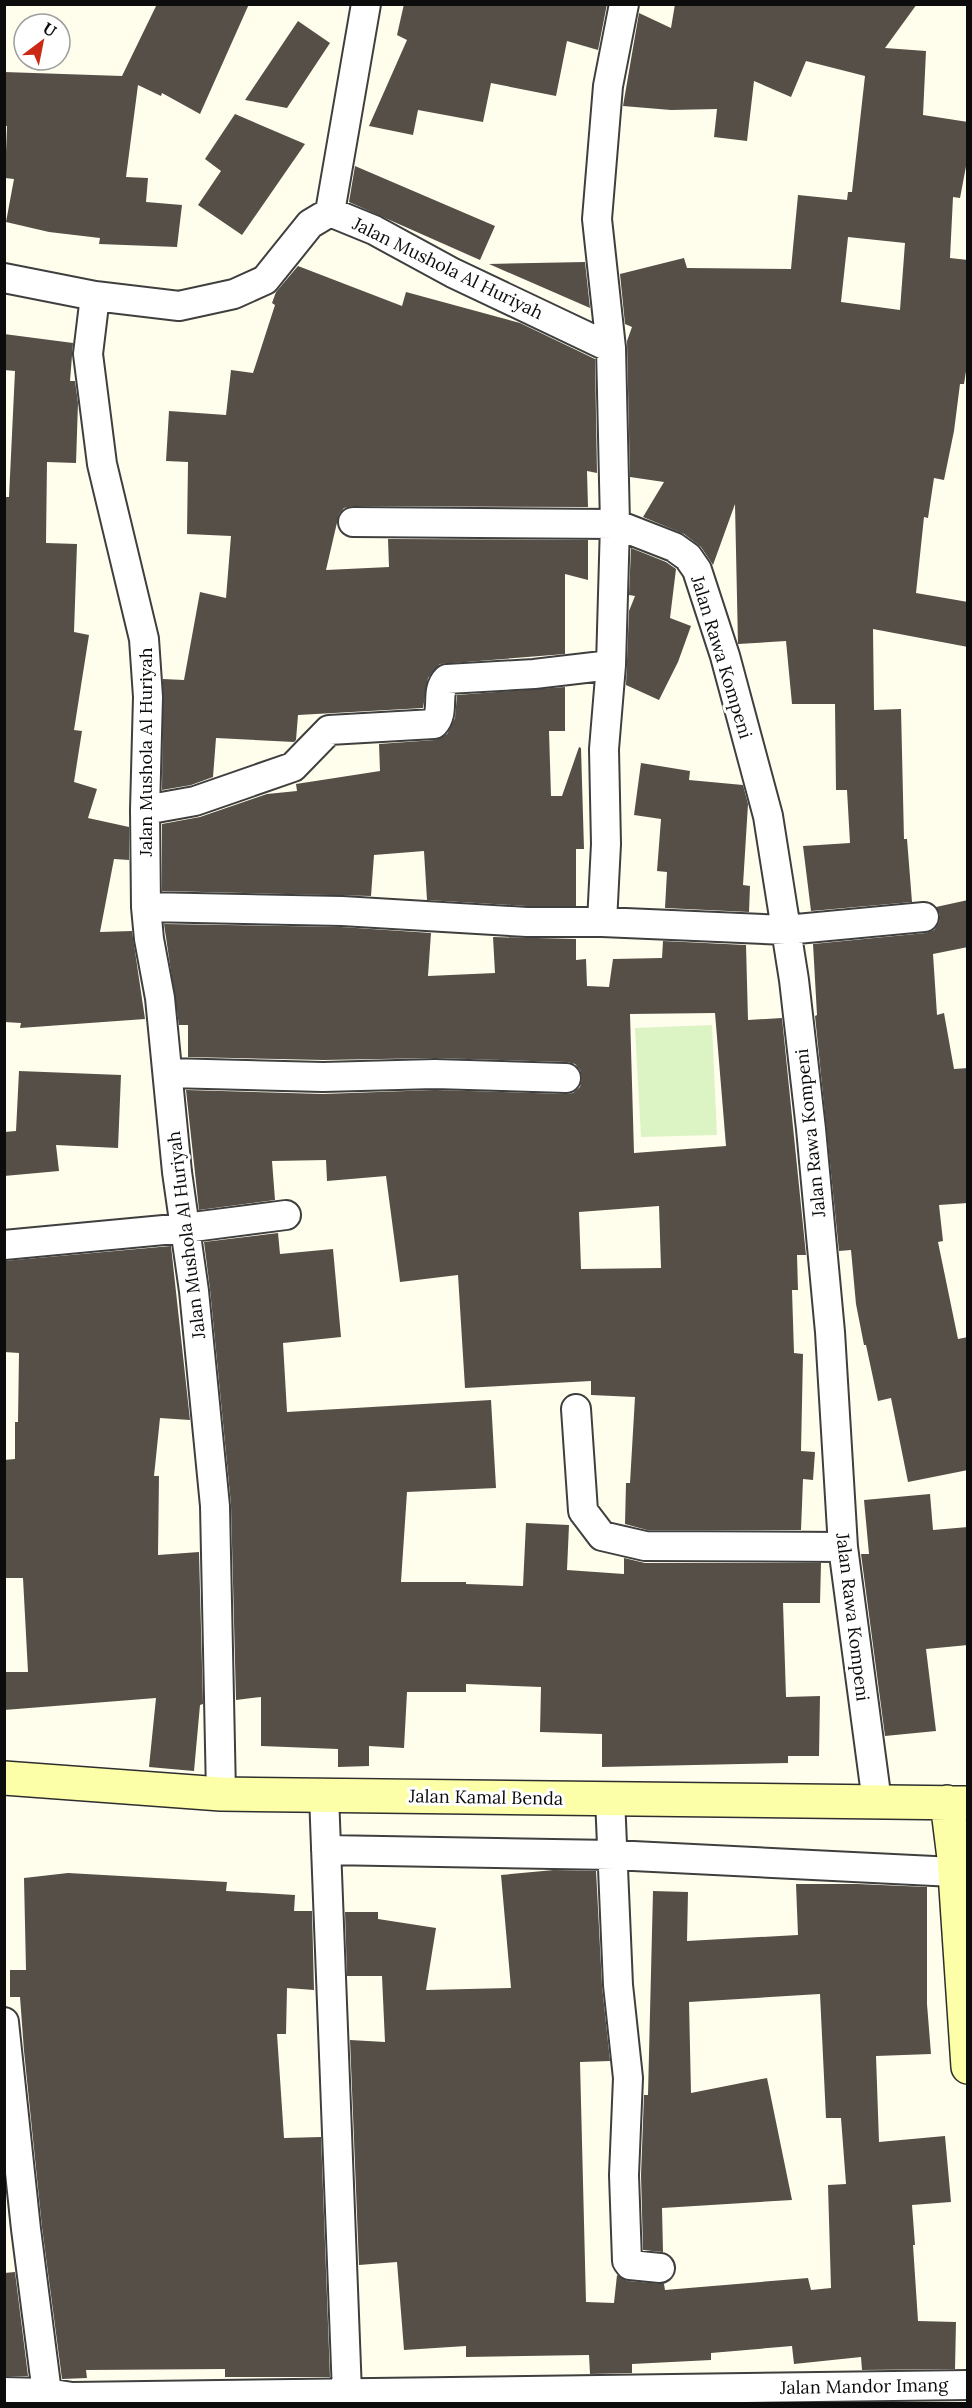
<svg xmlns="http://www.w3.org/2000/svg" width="972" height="2408" font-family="Lora,serif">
  <rect width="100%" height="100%" fill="#fffeec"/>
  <!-- pitch -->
  <path fill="#dcf4c4" d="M 712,1025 L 717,1135 L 641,1137 L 635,1028 Z"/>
  <!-- building -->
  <path fill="#564f48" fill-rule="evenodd" d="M 157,4 L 249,4 L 200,114 L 162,93 L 161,96 L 138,85 L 126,177 L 148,178 L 146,202 L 182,205 L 177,247 L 99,244 L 100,238 L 49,232 L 6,222 L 14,179 L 5,178 L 7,126 L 4,126 L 4,72 L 122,76 Z
    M 404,4 L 607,4 L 598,50 L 567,41 L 556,96 L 491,83 L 483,122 L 418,110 L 413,135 L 369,126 L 407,40 L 397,35 Z
    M 675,4 L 917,4 L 885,48 L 926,51 L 923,115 L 968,122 L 968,156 L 960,198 L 953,197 L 950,258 L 968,260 L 968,359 L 964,384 L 960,384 L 954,431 L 944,480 L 934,478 L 928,518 L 924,517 L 916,593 L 968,602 L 968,647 L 873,629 L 874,710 L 901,709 L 904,839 L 907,839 L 912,902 L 811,911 L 803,846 L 850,843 L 847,790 L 836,790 L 835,704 L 792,704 L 786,641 L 738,644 L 735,504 L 713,565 L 701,547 L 684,534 L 643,517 L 664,482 L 630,477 L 627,341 L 632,327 L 625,324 L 620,274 L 684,258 L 687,268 L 791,269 L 798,195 L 847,200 L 848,192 L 852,192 L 865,76 L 806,61 L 791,97 L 754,81 L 747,141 L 714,137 L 717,109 L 671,110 L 623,106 L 639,13 L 671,28 ZM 848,237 L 905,243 L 900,310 L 841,302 Z
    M 298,21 L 330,43 L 287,108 L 245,100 Z
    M 235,114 L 305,144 L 242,235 L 198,205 L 221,171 L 205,159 Z
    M 355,166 L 495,226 L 480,260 L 349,202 Z
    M 585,262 L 590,308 L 489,264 Z
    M 298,266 L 402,306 L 406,292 L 520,323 L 595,359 L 597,473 L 587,471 L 588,507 L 353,506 L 344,508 L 339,514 L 326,570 L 389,567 L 388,539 L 588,540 L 588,580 L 565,574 L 565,654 L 440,664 L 428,678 L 423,708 L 298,715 L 296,740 L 294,742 L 216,738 L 213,777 L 191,785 L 162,790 L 163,679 L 184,680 L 200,592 L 226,598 L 231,536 L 187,534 L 188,462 L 166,461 L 169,411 L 226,415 L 231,370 L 253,373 L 275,305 L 272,303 L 276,292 Z
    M 4,334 L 73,343 L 70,381 L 75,381 L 78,403 L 76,463 L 47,462 L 46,543 L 77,544 L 74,632 L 89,635 L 74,730 L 82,731 L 74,782 L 97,789 L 88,818 L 129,827 L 129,860 L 114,859 L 100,932 L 132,931 L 145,1019 L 20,1028 L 21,1023 L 4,1022 L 4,497 L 9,497 L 15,371 L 4,370 Z
    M 631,548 L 666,562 L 676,569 L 670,618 L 691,626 L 678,662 L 659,700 L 626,685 L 629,611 L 635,596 L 629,595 Z
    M 565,687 L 565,731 L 549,731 L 551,796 L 562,796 L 579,747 L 581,748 L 584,849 L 576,849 L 576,906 L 527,906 L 427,900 L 424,851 L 374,855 L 371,896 L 162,891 L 162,824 L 200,817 L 267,794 L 297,791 L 296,784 L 380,771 L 379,744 L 435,740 L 447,734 L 455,718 L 457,695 Z
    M 641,763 L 690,771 L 689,780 L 743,785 L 748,804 L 743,885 L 750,886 L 749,912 L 665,908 L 667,872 L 657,871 L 661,819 L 634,815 Z
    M 968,900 L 968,947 L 933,954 L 937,1015 L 944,1013 L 954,1069 L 968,1068 L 968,1203 L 939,1205 L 943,1241 L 938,1242 L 958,1339 L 968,1337 L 968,1470 L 908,1482 L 891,1398 L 878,1401 L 866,1345 L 864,1345 L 856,1304 L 851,1250 L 839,1251 L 815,1016 L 817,1015 L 813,944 L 926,933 L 934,930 L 939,923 L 940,915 L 936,907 Z
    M 164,924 L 341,927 L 431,933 L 428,976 L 495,973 L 493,937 L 576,939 L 576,960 L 586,959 L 587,986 L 609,987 L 613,959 L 662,958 L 663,941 L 746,945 L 748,1020 L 782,1018 L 806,1255 L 797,1255 L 798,1290 L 792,1290 L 794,1353 L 803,1354 L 801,1451 L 815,1452 L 813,1480 L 803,1479 L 801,1530 L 647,1530 L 625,1524 L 626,1483 L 630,1483 L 635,1397 L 591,1395 L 591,1381 L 465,1388 L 458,1275 L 400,1282 L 386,1176 L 327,1181 L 326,1160 L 272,1161 L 275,1200 L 199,1210 L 186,1090 L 323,1094 L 435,1090 L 566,1094 L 573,1093 L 580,1087 L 582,1078 L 580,1070 L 575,1064 L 567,1062 L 435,1058 L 323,1060 L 188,1057 L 188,1025 L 179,1025 ZM 715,1013 L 726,1146 L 634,1153 L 630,1014 ZM 659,1206 L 661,1268 L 581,1269 L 579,1212 Z
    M 19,1071 L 121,1075 L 118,1148 L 56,1145 L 59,1171 L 4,1176 L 4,1132 L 16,1131 Z
    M 278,1233 L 280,1254 L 333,1249 L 341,1337 L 283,1343 L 287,1412 L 491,1400 L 496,1488 L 407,1492 L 401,1582 L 466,1582 L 466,1584 L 523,1586 L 526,1523 L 569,1525 L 567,1570 L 624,1574 L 624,1558 L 645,1563 L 821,1563 L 820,1603 L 783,1603 L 786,1697 L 820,1696 L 819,1756 L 788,1756 L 788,1763 L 602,1767 L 602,1734 L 540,1732 L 541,1687 L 466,1684 L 466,1692 L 407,1692 L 404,1748 L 369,1746 L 369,1766 L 338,1767 L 338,1749 L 261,1746 L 261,1697 L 236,1700 L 231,1504 L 210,1289 L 204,1242 Z
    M 171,1246 L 190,1420 L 160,1418 L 154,1476 L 159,1476 L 158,1555 L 199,1552 L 203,1704 L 200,1705 L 194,1771 L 149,1767 L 156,1698 L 4,1710 L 4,1672 L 28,1672 L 23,1578 L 4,1578 L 4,1460 L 15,1459 L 15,1422 L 18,1422 L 19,1353 L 4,1352 L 4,1261 Z
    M 930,1494 L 933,1530 L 968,1527 L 968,1645 L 926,1649 L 936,1731 L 885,1736 L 861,1554 L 869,1554 L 864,1500 Z
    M 554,1870 L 596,1871 L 597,1889 L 602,1986 L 610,2061 L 580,2062 L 586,2302 L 614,2303 L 617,2275 L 628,2281 L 664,2284 L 665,2290 L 808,2278 L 811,2290 L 831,2288 L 828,2185 L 846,2184 L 841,2118 L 826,2118 L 820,1994 L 689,2002 L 691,2093 L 767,2078 L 792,2200 L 662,2208 L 663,2252 L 643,2250 L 641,2175 L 644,2095 L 648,2095 L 653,1891 L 688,1892 L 687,1941 L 798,1935 L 796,1884 L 857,1884 L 927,1887 L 927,2004 L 931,2054 L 876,2056 L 879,2142 L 945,2136 L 951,2202 L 912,2205 L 915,2245 L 913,2245 L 918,2321 L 956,2322 L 955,2369 L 862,2370 L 861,2357 L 794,2364 L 792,2346 L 711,2353 L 711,2360 L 632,2364 L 632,2373 L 590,2374 L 589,2355 L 466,2357 L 466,2346 L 404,2350 L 397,2262 L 359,2265 L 350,2040 L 385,2042 L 382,1976 L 347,1976 L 345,1912 L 378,1912 L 378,1919 L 436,1928 L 426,1990 L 511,1988 L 501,1875 Z
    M 68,1873 L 227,1882 L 226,1891 L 295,1895 L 294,1911 L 312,1911 L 314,1990 L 287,1988 L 286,2034 L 277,2034 L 284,2138 L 321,2137 L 330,2377 L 225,2377 L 225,2369 L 86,2370 L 87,2378 L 62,2379 L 42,2227 L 24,2051 L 20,1997 L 10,1997 L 10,1970 L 26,1970 L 24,1878 Z
    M 15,2272 L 28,2376 L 4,2376 L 4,2273 Z"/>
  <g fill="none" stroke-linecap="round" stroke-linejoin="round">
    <!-- street casing -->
    <g stroke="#3f3f3f" stroke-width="32">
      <path id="street" d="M 330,212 L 366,4
        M 4,278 L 95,296 L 179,306 L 234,294 L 265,280 L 310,224 L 330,212 L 374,230 L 453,273 L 611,348
        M 95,296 L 88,354 L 102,464 L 144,639 L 148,697 L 145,810 L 146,907 L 149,939 L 160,998 L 177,1172 L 194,1291 L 215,1506 L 221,1794
        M 353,522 L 615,524 L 674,547 L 688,557 L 697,570 L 725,656 L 768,816 L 794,980 L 811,1129 L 830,1332 L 843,1547 L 877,1802
        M 145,810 L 195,801 L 293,767 L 329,730 L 434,724 C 446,711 434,692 447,679 L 534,674 L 611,665
        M 146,907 L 342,911 L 527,922 L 602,922 L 786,930 L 924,917
        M 602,922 L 606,844 L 604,749 L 611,665 L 615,524 L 611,348 L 597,219 L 608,86 L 624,4
        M 168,1073 L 323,1077 L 435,1074 L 566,1078
        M 4,1245 L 185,1228 L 286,1215
        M 576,1409 L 583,1511 L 602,1536 L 645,1546 L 843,1547
        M 324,1795 L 347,2393
        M 610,1798 L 618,1985 L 628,2078 L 624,2175 L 627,2261 L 630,2265 L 660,2268
        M 326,1850 L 613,1855 L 954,1872
        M 4,2022 L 26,2229 L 47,2393
        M 4,2392 L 47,2393 L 72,2397 L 968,2385"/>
    </g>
    <!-- secondary casing -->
    <g stroke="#2e2e2e" stroke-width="36">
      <path id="secondary" d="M 4,1778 L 221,1794 L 968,1803
        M 947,1802 L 954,1858 L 968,2067"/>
    </g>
    <!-- street -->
    <use href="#street" stroke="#fff" stroke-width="28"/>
    <!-- secondary -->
    <use href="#secondary" stroke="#fcffa7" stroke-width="33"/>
  </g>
  <g text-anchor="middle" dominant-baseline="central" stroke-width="6" stroke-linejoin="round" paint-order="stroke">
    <!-- street labels -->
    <g font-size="18" fill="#0c0c0c" stroke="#fff">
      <text transform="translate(448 268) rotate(26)">Jalan Mushola Al Huriyah</text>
      <text transform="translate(722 657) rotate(73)">Jalan Rawa Kompeni</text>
      <text transform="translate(145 752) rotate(-90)">Jalan Mushola Al Huriyah</text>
      <text transform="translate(810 1133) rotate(-96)">Jalan Rawa Kompeni</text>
      <text transform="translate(186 1235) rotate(-97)">Jalan Mushola Al Huriyah</text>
      <text transform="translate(853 1617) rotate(83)">Jalan Rawa Kompeni</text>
      <text transform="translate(486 1797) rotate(1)">Jalan Kamal Benda</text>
      <text transform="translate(864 2386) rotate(-1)">Jalan Mandor Imang</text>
    </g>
  </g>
  <!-- border -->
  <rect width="972" height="2408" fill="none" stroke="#0c0c0c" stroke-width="12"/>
  <!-- north arrow -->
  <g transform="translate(42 42) rotate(32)"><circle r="28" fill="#ffffff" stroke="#9e9e9e" stroke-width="1.5"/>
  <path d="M0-4.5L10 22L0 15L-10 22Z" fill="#cb2815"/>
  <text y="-9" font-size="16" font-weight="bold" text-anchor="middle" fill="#0c0c0c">U</text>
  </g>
</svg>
